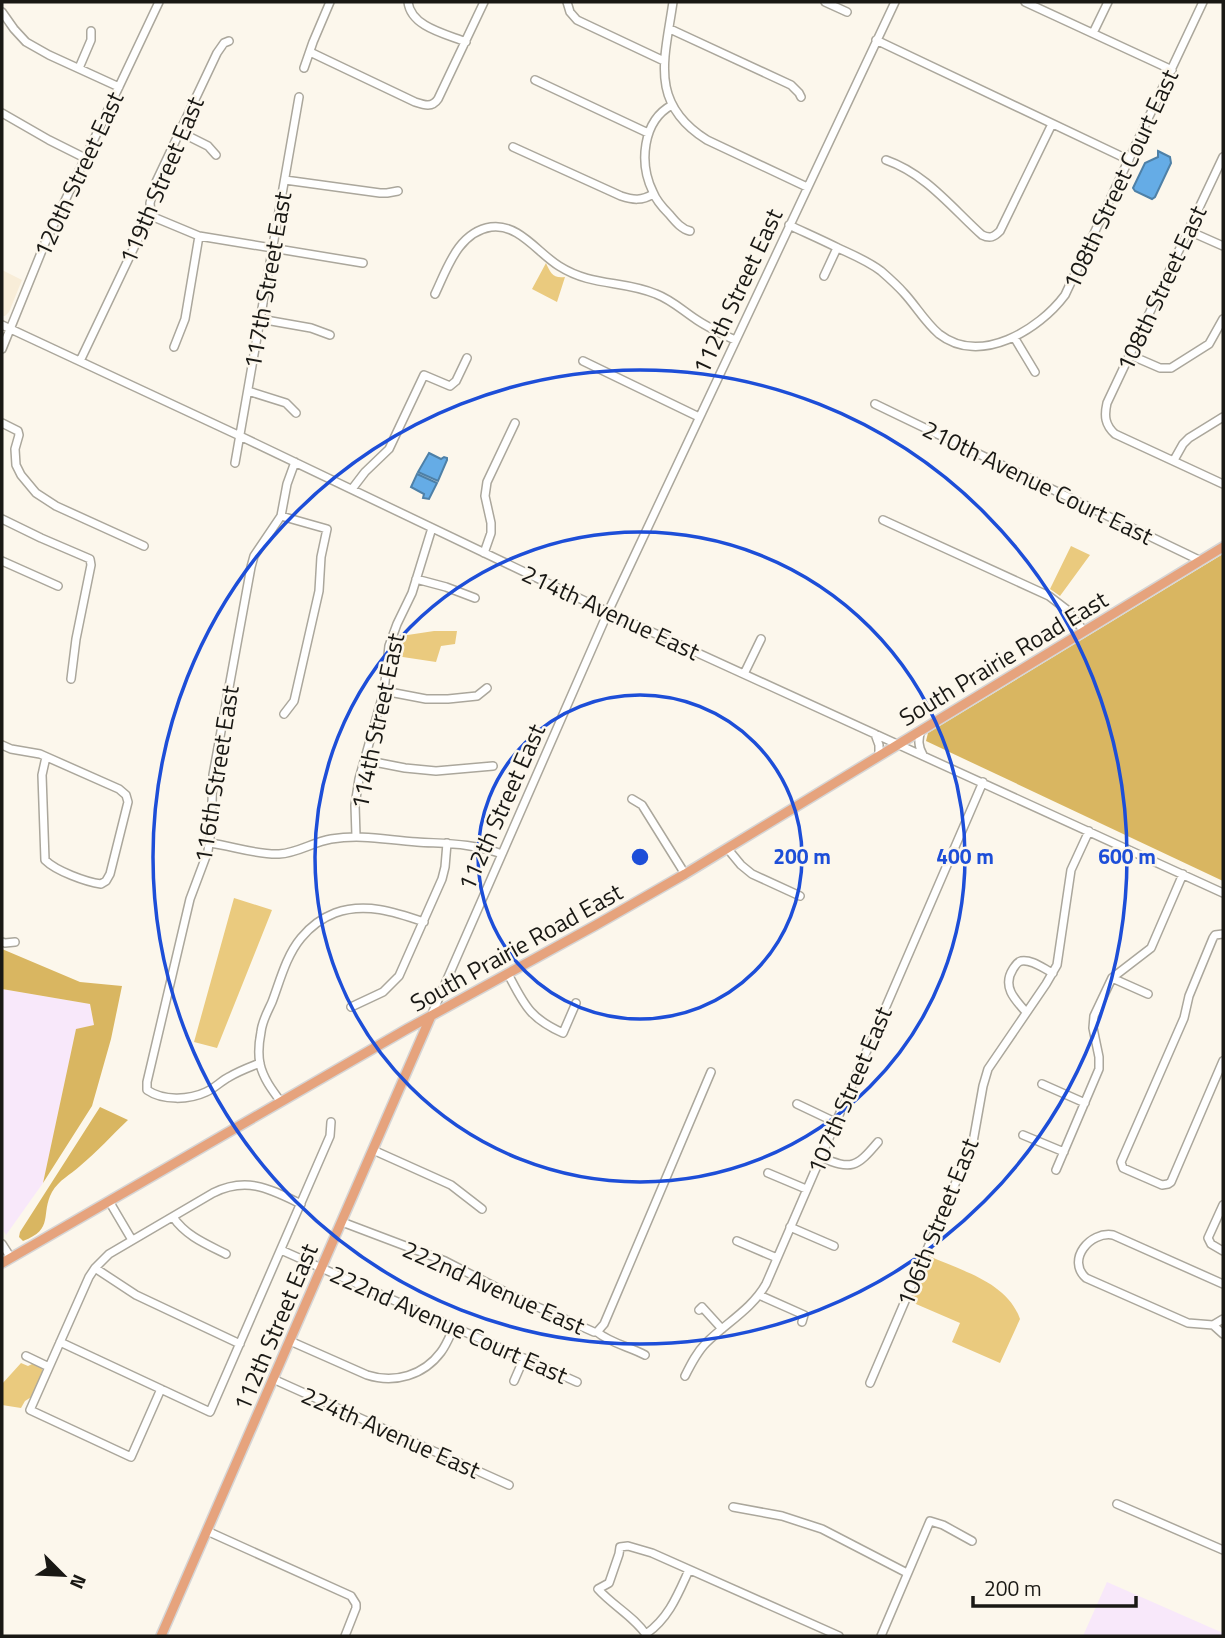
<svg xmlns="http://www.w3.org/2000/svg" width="1225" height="1638" font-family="'Titillium Web',sans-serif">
  <rect width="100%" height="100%" fill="#fcf7ec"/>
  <!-- commercial -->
  <path fill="#f8edd8" d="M 2,270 L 22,280 L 9,312 L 5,316 L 2,316 Z"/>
  <!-- industrial -->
  <path fill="#f8e8fa" d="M 2,989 L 90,1004 L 94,1025 L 76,1030 L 43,1183 L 6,1235 L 2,1228 Z
    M 1107,1582 L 1223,1633 L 1223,1636 L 1083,1636 Z"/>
  <!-- green -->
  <path fill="#eaca7e" d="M 546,263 C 550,272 553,279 565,277 L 557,302 L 532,289 Z
    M 1071,546 L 1090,555 L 1060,596 L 1050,589 Z
    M 434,631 L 457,631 L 455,644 L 441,646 L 436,662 L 396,656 L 401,636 Z
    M 234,898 L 272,910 L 217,1048 L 194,1042 Z
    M 929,1256 C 962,1271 1007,1282 1020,1319 L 1000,1363 L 952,1342 L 960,1323 L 909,1301 Z
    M 21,1363 L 28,1366 L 34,1363 L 41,1365 L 43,1373 L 33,1396 L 25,1401 L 21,1408 L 2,1405 L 2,1384 Z"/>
  <!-- forest -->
  <path fill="#d9b661" d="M 1223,554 L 1223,881 L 926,741 L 928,733 Z
    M 2,949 L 80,982 L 122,986 L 111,1039 L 92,1106 L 43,1183 L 76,1029 L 94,1025 L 90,1004 L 2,989 Z
    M 100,1107 L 128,1120 C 112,1135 97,1152 80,1166 C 70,1175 59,1180 52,1192 C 40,1214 55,1229 23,1241 L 19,1237 L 20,1232 Z"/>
  <!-- water -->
  <path fill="#65ace6" stroke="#4e80a7" stroke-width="2" d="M 1158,151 L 1170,157 L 1171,163 L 1155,197 L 1152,199 L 1135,191 L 1133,188 L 1145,163 L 1158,157 Z
    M 429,453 L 441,459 L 444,457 L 447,458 L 447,460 L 438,481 L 418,472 Z
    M 417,474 L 437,483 L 429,499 L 423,498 L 424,494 L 411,487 Z"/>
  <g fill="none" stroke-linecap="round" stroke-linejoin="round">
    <!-- minor casing -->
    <g stroke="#aba79c" stroke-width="10">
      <path id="minor" d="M 408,2 C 411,27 446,34 466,42
        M 567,2 L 570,12 L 577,20 L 664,61
        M 673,2 C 665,58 648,103 707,140 L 807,187
        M 825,2 L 847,12
        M 1025,2 L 1172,70
        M 2,12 L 14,29 L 26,42 L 49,55 L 119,87
        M 670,29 L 791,85 L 799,93 L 801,97
        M 1093,33 L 1108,2
        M 876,40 L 1129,160
        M 310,52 L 415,102 C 424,105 432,108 438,99 L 484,2
        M 79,68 L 91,40 L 91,31
        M 304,68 L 313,42 L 330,2
        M 535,80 L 648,133
        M 672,105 C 642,121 639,164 653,192 C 656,200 663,208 669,214 C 675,221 681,229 690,231
        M 2,113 L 49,140 L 85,158
        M 180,132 L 208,146 L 216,155
        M 513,147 L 621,196 C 633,200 642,201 653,194
        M 1223,157 L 1107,403 C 1104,416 1105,425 1115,434 L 1223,484
        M 886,160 C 926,174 951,207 982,235 C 990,239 994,237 1000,231 L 1052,124
        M 285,180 L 380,193 L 387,193 L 398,191
        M 151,216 L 199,236 L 363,263
        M 789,225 C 806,233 822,240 838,248 C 853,255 868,261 881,271 C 889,278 897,285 904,293 C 916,306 925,322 939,334 C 980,366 1039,330 1065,295 L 1203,2
        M 1189,231 L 1223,246
        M 824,276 L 837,248
        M 435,294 C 447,269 458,232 491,227 C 518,223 538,253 559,266 C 592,287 623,280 656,294 C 672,300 683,311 697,320 C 709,328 722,334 735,340
        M 260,319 L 311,328 L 330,335
        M 2,325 L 240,436 L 608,612 L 1223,893
        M 1014,337 L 1035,372
        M 174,347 L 185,319 L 199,236
        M 2,349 L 45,243 L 159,2
        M 1130,355 L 1160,368 L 1171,368 L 1209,344 L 1223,319
        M 80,361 L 139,237 L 151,216 L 150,203 L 156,182 L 217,53 L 224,43 L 229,41
        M 583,361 L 699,417
        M 248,391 L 286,403 L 296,413
        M 875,404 L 1201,561
        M 2,423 L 18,431 L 19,435 L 15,449 L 16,465 L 21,475 L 36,493 L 56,506 L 144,546
        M 1174,460 L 1183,444 L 1189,438 L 1223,417
        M 235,463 L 299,97
        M 352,489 L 365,472 L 389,449 L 424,375 L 450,386 L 456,381 L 467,358
        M 281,516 L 327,529 L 321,557 L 319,591 L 294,701 L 284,714
        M 2,519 L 41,538 L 90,559 L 91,565 L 76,639 L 71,679
        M 883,520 L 1049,596 L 1066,609 L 1084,631
        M 484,553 L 491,533 L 491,523 L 485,496 L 487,482 L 515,423
        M 2,561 L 58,586
        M 416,579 L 446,587 L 475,598
        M 744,674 L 761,639
        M 384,691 L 426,699 L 448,699 L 477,696 L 487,688
        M 921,730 C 918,740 918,746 923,755
        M 875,734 L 879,745 L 879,755
        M 2,745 L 11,749 L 40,754 L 119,789 L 126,795 L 128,802 L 110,874 L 106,881 L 101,884 C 86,882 56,871 45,860 L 42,775 L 46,757
        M 364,760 L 405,768 L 436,771 L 493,766
        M 632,799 L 642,805 L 685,874
        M 356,836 L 355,805 L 359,779 L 384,691 L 389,646 L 397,624 L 412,593 L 432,528
        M 210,843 C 232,846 257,855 279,854 C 298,853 313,842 331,839 C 363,834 386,840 417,842 C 449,844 471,843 502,854
        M 727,848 L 741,865 L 752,874 L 800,896
        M 1223,934 L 1215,935 L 1213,938 L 1189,996 L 1184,1018 L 1121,1162 L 1123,1168 L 1162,1185 L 1168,1184 L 1171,1182 L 1223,1061
        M 2,942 L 5,943 L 15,942
        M 508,974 C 524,1004 529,1018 563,1033 L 576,1003
        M 1112,978 L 1148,994
        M 351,1007 L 383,992 L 399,976 L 442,879 L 445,867 L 447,843
        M 1026,1012 C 1014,999 1002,986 1013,969 C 1015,966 1017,962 1021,961 C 1032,959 1044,969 1053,973
        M 431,1016 L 608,612 L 895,2
        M 260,1063 C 250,1067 239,1071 229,1077 C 221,1081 215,1088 206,1092 C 189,1100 163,1101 147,1090 L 147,1082 L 190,899 L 208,851 L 211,830 L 213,775 L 251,567 L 254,556 L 281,516 L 287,484 L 295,462
        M 1042,1084 L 1085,1103
        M 281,1102 C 272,1090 263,1078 260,1064 C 258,1054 259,1042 261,1032 C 262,1021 268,1011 272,1002 C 280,981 286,956 301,938 C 310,927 322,918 335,913 C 365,902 395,912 424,922
        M 797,1104 L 835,1122
        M 1023,1135 L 1064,1152
        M 373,1150 L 451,1185 L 482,1209
        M 820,1157 C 852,1170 856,1168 878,1142
        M 1056,1170 L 1099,1069 L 1099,1057 L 1093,1028 L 1094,1016 L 1112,978 L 1151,948 L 1183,874
        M 768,1173 L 806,1189
        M 109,1201 L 132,1240
        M 1223,1205 L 1208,1238 L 1211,1244 L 1223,1251
        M 173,1217 C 186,1236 206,1244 226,1254
        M 342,1222 L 445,1261 L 513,1296 L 594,1332 L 597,1332 C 610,1343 630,1347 645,1355
        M 790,1227 L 834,1246
        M 737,1241 L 777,1258
        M 2,1244 L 11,1258
        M 281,1250 L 577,1382
        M 95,1268 L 136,1295 L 240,1344
        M 1223,1284 L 1113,1235 C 1090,1231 1066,1260 1086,1278 L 1188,1323 L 1213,1325 L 1223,1334
        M 759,1295 L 804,1315 L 802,1322
        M 699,1310 L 702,1307 L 722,1329
        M 1213,1325 L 1223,1319
        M 597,1332 L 604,1324 L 624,1277 L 711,1072
        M 290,1341 L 367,1375 C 395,1384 424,1375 441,1352 C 447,1344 450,1335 454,1327
        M 60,1342 L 210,1412 L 330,1136 L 331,1122
        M 26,1356 L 49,1367
        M 685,1376 C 691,1364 697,1352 706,1343 C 726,1323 752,1309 766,1284 L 983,782
        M 273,1379 L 509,1485
        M 514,1381 L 524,1358
        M 870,1383 L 973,1142 L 983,1086 L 988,1069 L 1046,984 L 1057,965 L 1071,870 L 1089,831
        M 161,1389 L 131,1457 L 30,1410 L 89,1277 L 95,1268 L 109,1254 L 213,1193 C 247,1176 270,1189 301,1204
        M 1117,1504 L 1223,1550
        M 733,1507 L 782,1516 L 822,1529 L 907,1573
        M 207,1531 L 351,1596 L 356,1604 L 356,1608 L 345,1636
        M 646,1634 C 669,1618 678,1594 689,1570
        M 647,1636 C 635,1617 613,1606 598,1589 L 609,1583 L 619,1554 L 620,1547 L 628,1546 L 652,1553 L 839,1636
        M 881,1636 L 930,1521 L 943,1525 L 972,1541"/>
    </g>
    <!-- major casing -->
    <g stroke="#d6d5d5" stroke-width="12">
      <path id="major" d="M 2,1263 L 407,1029 L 596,925 L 685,874 L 1223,547
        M 161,1636 L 431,1016"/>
    </g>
    <!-- minor -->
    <use href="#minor" stroke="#fff" stroke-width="7"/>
    <!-- major -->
    <use href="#major" stroke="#e6a37d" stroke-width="9"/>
  </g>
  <!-- distance rings -->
  <g fill="none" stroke="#1d4ed8" stroke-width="3.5">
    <circle cx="640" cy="857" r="162"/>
    <circle cx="640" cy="857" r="325"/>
    <circle cx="640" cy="857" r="487"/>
  </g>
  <g text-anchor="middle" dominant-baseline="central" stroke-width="5" stroke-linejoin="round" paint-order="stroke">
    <!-- street labels -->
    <g font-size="24" fill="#191814" stroke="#fcf7ec">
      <text transform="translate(78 174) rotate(-65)">120th Street East</text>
      <text transform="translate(1120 179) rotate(-65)">108th Street Court East</text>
      <text transform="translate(161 180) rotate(-67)">119th Street East</text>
      <text transform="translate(267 280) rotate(-80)">117th Street East</text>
      <text transform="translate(1161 288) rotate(-65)">108th Street East</text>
      <text transform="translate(737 291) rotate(-65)">112th Street East</text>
      <text transform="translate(1038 482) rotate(26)">210th Avenue Court East</text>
      <text transform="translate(611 612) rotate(25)">214th Avenue East</text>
      <text transform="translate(1003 658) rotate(-31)">South Prairie Road East</text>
      <text transform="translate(377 721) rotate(-78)">114th Street East</text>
      <text transform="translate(216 774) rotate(-81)">116th Street East</text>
      <text transform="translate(501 807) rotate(-66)">112th Street East</text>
      <text transform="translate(516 947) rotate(-29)">South Prairie Road East</text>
      <text transform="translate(849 1090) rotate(-67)">107th Street East</text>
      <text transform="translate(937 1222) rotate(-68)">106th Street East</text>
      <text transform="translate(494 1287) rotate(24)">222nd Avenue East</text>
      <text transform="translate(449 1324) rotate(24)">222nd Avenue Court East</text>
      <text transform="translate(275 1327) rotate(-67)">112th Street East</text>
      <text transform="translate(391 1432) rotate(24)">224th Avenue East</text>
    </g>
  </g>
  <circle cx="640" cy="857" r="10" fill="#1d4ed8" stroke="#fcf7ec" stroke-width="3.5"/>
  <g font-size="21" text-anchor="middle" font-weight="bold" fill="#1d4ed8" stroke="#fcf7ec" stroke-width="5" stroke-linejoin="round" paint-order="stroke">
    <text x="802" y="864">200 m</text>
    <text x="965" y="864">400 m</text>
    <text x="1127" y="864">600 m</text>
  </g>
  <!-- border -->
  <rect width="1225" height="1638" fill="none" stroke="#191814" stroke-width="7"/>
  <!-- north arrow -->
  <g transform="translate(63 1575) rotate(114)" stroke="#fcf7ec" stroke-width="5" paint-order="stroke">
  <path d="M0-5L12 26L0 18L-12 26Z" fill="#191814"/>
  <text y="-10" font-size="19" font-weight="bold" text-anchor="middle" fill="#191814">N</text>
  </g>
  <!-- scale -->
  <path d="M973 1596v10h163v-10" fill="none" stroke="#191814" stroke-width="3.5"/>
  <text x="984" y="1596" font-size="21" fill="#191814" stroke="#fcf7ec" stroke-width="5" paint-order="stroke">200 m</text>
</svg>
